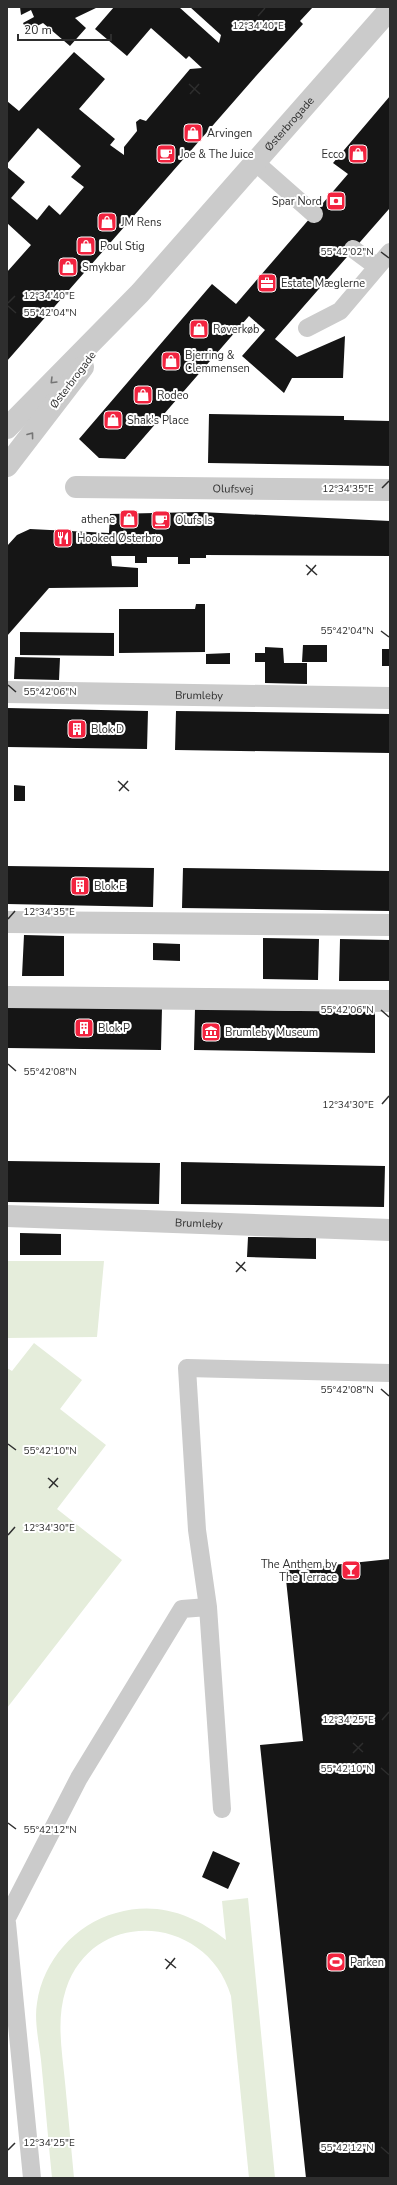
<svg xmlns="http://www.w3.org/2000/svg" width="397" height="2185" font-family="'Nunito Sans',sans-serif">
  <rect width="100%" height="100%" fill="#fff"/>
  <!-- green -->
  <path fill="#e5eddb" d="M 7,1261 L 104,1261 L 97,1337 L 7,1338 Z
    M 34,1343 L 82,1380 L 60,1409 L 106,1445 L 57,1509 L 122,1560 L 7,1708 L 7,1368 L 12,1371 Z
    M 248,1898 L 275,2178 L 249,2178 L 231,1996 C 207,1915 94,1906 66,1989 C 56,2019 62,2051 65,2082 C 68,2114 71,2146 74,2178 L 52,2178 C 48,2139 45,2100 41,2060 C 39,2042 34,2021 37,2003 C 43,1961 75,1924 116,1913 C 157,1901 193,1914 226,1940 L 222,1901 Z"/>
  <!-- building -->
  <path fill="#151515" d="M 20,7 L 98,7 L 75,18 L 86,28 L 70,46 L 43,23 L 27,31 L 23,23 L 34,17 L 31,10 L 21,15 Z
    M 114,7 L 179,7 L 219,43 L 221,35 L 190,7 L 313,7 L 300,21 L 303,24 L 256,76 L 7,361 L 7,272 L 31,245 L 7,223 L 7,167 L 25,182 L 11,198 L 37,220 L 49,205 L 60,215 L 84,187 L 71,177 L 81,166 L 38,128 L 7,164 L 7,101 L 19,111 L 74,52 L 105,79 L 79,109 L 115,139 L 110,145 L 124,155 L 124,147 L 137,131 L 136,122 L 140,119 L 146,121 L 190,69 L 202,68 L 189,56 L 186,59 L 151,28 L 127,56 L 95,29 Z
    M 390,96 L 390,210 L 389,209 L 275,339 L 297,357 L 345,336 L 343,378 L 292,378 L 284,393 L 242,356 L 265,330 L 249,316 L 125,459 L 99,458 L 79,439 L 212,284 L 236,304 L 348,174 L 333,163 Z
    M 209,414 L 344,416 L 344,420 L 390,421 L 390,466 L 208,463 Z
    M 200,512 L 390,521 L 390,556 L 206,555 L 206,558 L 190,558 L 190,564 L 178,564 L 178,557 L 147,557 L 147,563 L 135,563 L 135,556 L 111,556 L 112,566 L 138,568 L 138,587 L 49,588 L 7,636 L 7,546 L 17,535 L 30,529 L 109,533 L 110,514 Z
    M 196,604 L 205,604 L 205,652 L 119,653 L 119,609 L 195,609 Z
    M 20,632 L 114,633 L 114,656 L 20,655 Z
    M 303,645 L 327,645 L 327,662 L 302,662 Z
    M 265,647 L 283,648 L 284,663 L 307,663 L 307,684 L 265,683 L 265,662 L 255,662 L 255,653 L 265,653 Z
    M 382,649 L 390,649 L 390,666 L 382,666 Z
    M 230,653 L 230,664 L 206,664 L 206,654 Z
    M 15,657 L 60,658 L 59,680 L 14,679 Z
    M 7,708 L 148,711 L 147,749 L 7,747 Z
    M 176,711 L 390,714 L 390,753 L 175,750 Z
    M 14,785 L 25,786 L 25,801 L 14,801 Z
    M 7,866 L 154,868 L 153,907 L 7,904 Z
    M 183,868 L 390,871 L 390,911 L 182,908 Z
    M 24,935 L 64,936 L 64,976 L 22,976 Z
    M 263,938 L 319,939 L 318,980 L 263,979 Z
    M 340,939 L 390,940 L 390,981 L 339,981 Z
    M 153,943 L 180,944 L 180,961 L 153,960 Z
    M 7,1006 L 162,1008 L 161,1050 L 7,1048 Z
    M 195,1009 L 375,1012 L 375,1053 L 194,1050 Z
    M 7,1161 L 160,1163 L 159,1204 L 7,1202 Z
    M 181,1162 L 385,1166 L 384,1207 L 181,1204 Z
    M 20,1233 L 61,1234 L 61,1255 L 20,1255 Z
    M 248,1237 L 316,1238 L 316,1259 L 247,1257 Z
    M 390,1559 L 390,2178 L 306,2178 L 260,1745 L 303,1741 L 285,1570 Z
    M 213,1851 L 240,1863 L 228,1889 L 202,1877 Z"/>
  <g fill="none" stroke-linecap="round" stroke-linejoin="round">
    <!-- service -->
    <path stroke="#cbcbcb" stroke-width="18" d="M 255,162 L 314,214
      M 353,249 L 376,266
      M 307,328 L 340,311 L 390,252
      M 222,1809 L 208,1607 L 197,1530 L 187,1368 L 390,1373
      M 7,1918 L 79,1778 L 182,1609 L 208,1607
      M 7,1923 L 32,2178"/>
    <!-- minor -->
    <g stroke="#cbcbcb" stroke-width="22">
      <path id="s1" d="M 76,487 L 390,490"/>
      <path id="s2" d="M 7,692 L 390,698"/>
      <path d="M 7,922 L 390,925"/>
      <path d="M 7,997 L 390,1001"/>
      <path id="s3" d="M 7,1216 L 390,1230"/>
    </g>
    <!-- tertiary -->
    <g stroke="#cbcbcb" stroke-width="22">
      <path id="s4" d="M 7,428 L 140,293 L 390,9"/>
      <path d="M 7,466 L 83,367"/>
    </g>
  </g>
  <!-- one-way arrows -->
  <defs><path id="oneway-chevron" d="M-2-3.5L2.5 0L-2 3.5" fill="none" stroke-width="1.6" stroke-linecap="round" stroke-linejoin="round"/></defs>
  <g stroke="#757575">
    <use href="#oneway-chevron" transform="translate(53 381) rotate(135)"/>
    <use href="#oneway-chevron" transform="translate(31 435) rotate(-53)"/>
  </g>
  <!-- ticks -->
  <path fill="none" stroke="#2e2e2e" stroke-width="1.5" d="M 258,16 L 265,8M 189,84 L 200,94M 190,94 L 199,84M 381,252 L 389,258M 8,303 L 15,296M 8,306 L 16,313M 382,488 L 389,481M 306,565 L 317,575M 307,575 L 316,565M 381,631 L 389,637M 8,685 L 16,692M 118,781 L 129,791M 119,791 L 128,781M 8,919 L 15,911M 381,1010 L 389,1017M 8,1064 L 16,1071M 382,1104 L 389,1096M 236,1262 L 246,1271M 236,1272 L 245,1262M 381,1389 L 389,1396M 8,1444 L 16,1450M 48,1478 L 58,1487M 49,1488 L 58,1478M 8,1535 L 15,1527M 382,1720 L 389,1712M 353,1743 L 363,1752M 353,1753 L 363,1743M 381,1768 L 389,1775M 8,1823 L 16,1829M 165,1959 L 176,1968M 166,1969 L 175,1958M 381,2147 L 389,2154M 8,2150 L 15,2143"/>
  <!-- icons -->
  <defs>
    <g id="shop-square" transform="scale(1)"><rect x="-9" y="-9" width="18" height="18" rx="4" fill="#f2233f" stroke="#fff"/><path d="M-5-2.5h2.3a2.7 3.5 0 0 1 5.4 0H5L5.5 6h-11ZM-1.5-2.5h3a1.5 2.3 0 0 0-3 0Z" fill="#fff"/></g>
    <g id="cafe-square" transform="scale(1)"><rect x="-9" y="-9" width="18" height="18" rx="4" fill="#f2233f" stroke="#fff"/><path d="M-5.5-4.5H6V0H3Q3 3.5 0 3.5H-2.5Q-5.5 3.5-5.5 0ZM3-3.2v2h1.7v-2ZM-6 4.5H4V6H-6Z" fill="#fff"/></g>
    <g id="bank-square" transform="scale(1)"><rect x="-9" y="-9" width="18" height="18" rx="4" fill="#f2233f" stroke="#fff"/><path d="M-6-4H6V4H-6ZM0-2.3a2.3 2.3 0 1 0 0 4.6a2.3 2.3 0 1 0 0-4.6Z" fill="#fff"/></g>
    <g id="office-square" transform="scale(1)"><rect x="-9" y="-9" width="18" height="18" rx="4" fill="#f2233f" stroke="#fff"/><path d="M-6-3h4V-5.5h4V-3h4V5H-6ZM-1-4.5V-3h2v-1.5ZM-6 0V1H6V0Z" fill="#fff"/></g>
    <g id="restaurant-square" transform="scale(1)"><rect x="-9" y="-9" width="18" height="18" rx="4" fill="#f2233f" stroke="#fff"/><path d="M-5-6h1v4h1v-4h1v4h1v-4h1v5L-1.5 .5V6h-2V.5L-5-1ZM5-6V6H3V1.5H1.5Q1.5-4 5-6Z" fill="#fff"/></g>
    <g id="building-square" transform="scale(1)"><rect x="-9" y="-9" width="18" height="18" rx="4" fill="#f2233f" stroke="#fff"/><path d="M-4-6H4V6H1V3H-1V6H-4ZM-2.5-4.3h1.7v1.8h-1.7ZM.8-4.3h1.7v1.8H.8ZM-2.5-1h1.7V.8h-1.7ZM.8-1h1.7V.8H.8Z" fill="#fff"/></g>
    <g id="museum-square" transform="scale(1)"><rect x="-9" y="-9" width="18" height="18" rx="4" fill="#f2233f" stroke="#fff"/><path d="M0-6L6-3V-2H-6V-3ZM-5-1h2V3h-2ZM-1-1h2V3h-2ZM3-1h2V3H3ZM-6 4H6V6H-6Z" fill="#fff"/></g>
    <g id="bar-square" transform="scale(1)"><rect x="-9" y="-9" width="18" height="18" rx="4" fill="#f2233f" stroke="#fff"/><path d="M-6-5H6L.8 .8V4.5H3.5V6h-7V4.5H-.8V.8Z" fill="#fff"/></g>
    <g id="stadium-square" transform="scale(1)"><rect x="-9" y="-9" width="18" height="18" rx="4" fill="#f2233f" stroke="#fff"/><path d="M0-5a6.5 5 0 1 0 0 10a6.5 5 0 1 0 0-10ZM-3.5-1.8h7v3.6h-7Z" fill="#fff"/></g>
  </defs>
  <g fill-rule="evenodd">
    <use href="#shop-square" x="193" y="133"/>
    <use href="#cafe-square" x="166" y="154"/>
    <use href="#shop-square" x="358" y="154"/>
    <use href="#bank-square" x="336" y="201"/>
    <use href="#shop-square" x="107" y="222"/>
    <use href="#shop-square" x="86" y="246"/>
    <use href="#shop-square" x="68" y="267"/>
    <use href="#office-square" x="267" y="283"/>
    <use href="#shop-square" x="199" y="329"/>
    <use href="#shop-square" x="171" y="361"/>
    <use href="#shop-square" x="143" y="395"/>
    <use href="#shop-square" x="113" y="420"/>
    <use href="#shop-square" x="129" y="519"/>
    <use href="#cafe-square" x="161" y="520"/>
    <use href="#restaurant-square" x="63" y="538"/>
    <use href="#building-square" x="77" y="729"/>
    <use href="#building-square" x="80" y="886"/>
    <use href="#building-square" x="84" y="1028"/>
    <use href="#museum-square" x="211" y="1032"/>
    <use href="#bar-square" x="351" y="1570"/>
    <use href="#stadium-square" x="336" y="1962"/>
  </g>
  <g text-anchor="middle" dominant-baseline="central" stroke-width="4" stroke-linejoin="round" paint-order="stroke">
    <!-- street labels -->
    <g font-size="11" fill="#2e2e2e" stroke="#fff">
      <text stroke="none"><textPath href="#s4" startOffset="415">Østerbrogade</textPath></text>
      <text transform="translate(73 380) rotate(-53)">Østerbrogade</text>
      <text stroke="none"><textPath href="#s1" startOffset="157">Olufsvej</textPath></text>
      <text stroke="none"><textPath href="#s2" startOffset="192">Brumleby</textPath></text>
      <text stroke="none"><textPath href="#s3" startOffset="192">Brumleby</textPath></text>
    </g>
    <!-- poi labels -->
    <g font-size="11" fill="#2e2e2e" stroke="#fff" text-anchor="start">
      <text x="207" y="133">Arvingen</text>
      <text x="180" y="154">Joe &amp; The Juice</text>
      <text x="344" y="154" text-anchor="end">Ecco</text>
      <text x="322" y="201" text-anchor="end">Spar Nord</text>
      <text x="121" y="222">JM Rens</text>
      <text x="100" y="246">Poul Stig</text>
      <text x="82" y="267">Smykbar</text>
      <text x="281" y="283">Estate Mæglerne</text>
      <text x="213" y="329">Røverkøb</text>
      <text x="185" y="355">Bjerring &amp;<tspan x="185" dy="13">Clemmensen</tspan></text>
      <text x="157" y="395">Rodeo</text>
      <text x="127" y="420">Shak's Place</text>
      <text x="115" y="519" text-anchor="end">athene</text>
      <text x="175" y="520">Olufs Is</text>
      <text x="77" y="538">Hooked Østerbro</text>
      <text x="91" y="729">Blok D</text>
      <text x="94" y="886">Blok E</text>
      <text x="98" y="1028">Blok P</text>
      <text x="225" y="1032">Brumleby Museum</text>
      <text x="337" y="1564" text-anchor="end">The Anthem by<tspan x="337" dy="13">The Terrace</tspan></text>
      <text x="350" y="1962">Parken</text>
    </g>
  </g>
  <g font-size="10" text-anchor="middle" fill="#2e2e2e" stroke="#fff" stroke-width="4" stroke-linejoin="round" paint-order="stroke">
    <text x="258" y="29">12°34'40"E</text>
    <text x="347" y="255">55°42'02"N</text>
    <text x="49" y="299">12°34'40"E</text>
    <text x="50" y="316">55°42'04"N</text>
    <text x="348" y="492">12°34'35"E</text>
    <text x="347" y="634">55°42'04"N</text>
    <text x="50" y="695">55°42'06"N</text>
    <text x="49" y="915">12°34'35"E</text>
    <text x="347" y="1013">55°42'06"N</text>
    <text x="50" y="1075">55°42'08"N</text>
    <text x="348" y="1108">12°34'30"E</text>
    <text x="347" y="1393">55°42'08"N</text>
    <text x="50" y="1454">55°42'10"N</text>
    <text x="49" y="1531">12°34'30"E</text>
    <text x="348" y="1723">12°34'25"E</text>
    <text x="347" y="1772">55°42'10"N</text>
    <text x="50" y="1833">55°42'12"N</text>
    <text x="49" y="2146">12°34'25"E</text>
    <text x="347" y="2151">55°42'12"N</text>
  </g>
  <!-- border -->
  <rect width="397" height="2185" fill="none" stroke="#2e2e2e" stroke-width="16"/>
  <!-- scale -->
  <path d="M18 34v6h93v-6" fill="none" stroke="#2e2e2e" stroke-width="2"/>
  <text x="24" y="34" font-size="12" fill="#2e2e2e" stroke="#ffffff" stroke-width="3" paint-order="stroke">20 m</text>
</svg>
